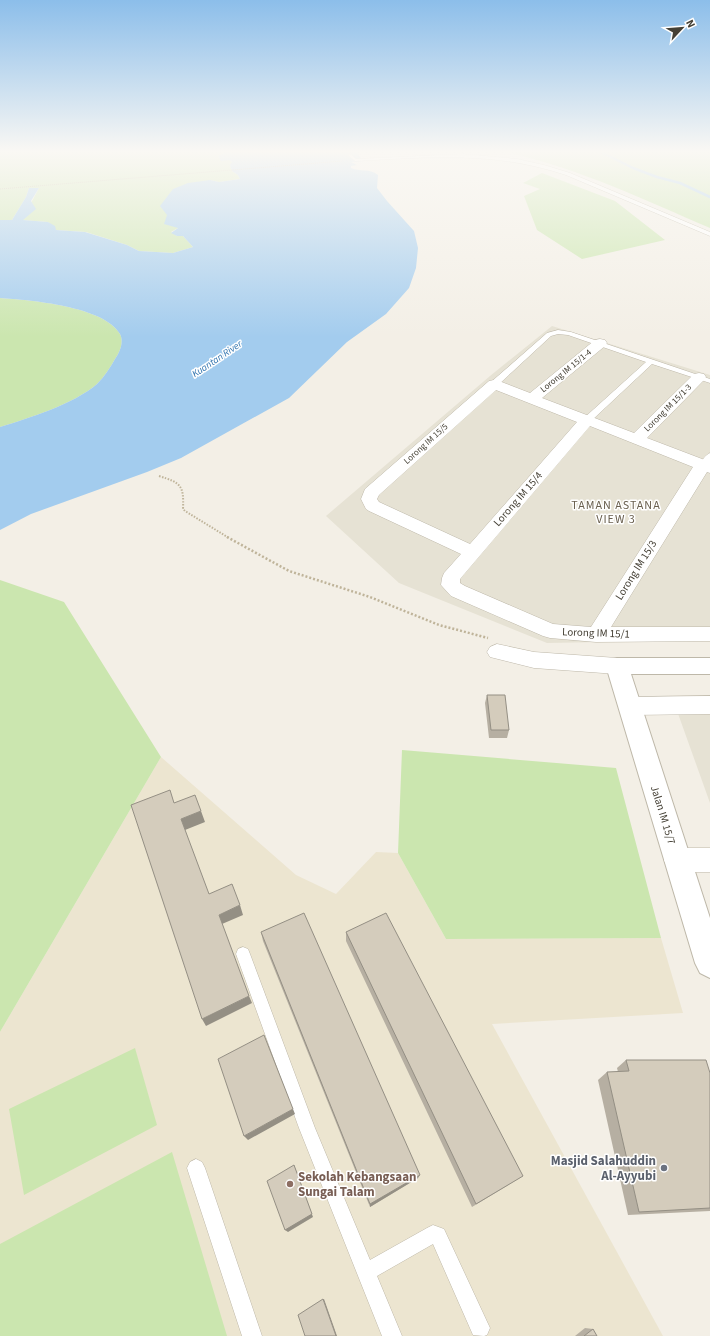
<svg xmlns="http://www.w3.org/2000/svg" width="710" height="1336" font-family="'Source Sans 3',sans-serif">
  <rect width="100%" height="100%" fill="#f3efe6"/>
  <!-- residential -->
  <path fill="#e6e2d4" d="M 552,326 L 710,375 L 710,640 L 547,643 L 399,583 L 326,516 L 490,376 Z
    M 676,708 L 710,708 L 710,803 Z"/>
  <!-- education -->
  <path fill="#ece5d0" d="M 161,757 L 296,875 L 336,894 L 376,852 L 398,853 L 446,939 L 661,938 L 683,1013 L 492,1024 L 663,1336 L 0,1336 L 0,1032 Z"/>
  <!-- green -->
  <path fill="#cbe6af" d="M 0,150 L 219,150 L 224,152 L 223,154 L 233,163 L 230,165 L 232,171 L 238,175 L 240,179 L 219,182 L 210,180 L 178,228 L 171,232 L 177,236 L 183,236 L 193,247 L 173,253 L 139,251 L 127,245 L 86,232 L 56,230 L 48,222 L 22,220 L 39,188 L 29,188 L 26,197 L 12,220 L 0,220 Z
    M 512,150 L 710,150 L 710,228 C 645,200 580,169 510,153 Z
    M 542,173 L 615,201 L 665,240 L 582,259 L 537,230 L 524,196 L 540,189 L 523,183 Z
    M 0,298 C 29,300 104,306 120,334 C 124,342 120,352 115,359 C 110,368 104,377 97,384 C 74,404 29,418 0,427 Z
    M 0,580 L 64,602 L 161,757 L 0,1032 Z
    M 402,750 L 616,768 L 661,938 L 446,939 L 398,853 Z
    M 135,1048 L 157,1125 L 24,1195 L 9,1109 Z
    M 172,1152 L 227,1336 L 0,1336 L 0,1244 Z"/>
  <!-- water -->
  <path fill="#a3ccee" d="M 219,150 L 355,150 L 363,161 L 351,162 L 357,165 L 351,166 L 351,168 C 360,172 369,168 378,175 L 377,188 L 387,201 L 414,231 L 418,248 L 416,268 L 409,288 L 386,314 L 347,342 L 289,398 L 181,458 L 147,472 L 31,514 L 0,530 L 0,427 C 29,418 74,404 97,384 C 104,377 110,368 115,359 C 120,352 124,342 120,334 C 104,306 29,300 0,298 L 0,220 L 12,220 L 26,197 L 29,188 L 39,188 L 31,201 L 36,209 L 23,220 L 48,222 L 55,226 L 56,230 L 85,232 L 127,245 L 139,251 L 173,253 L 193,247 L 183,236 L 177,236 L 171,233 L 178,228 L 164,224 L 167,215 L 160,206 L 173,189 L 188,183 L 210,180 L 219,182 L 240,179 L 238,175 L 232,171 L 230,165 L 232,162 L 229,160 L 221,161 L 218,156 L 223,154 L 224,152 Z"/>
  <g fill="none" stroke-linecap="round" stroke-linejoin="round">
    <!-- stream -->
    <path stroke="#a3ccee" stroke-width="2.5" d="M 597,150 L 633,168 L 657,177 L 680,183 L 710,197"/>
    <!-- service casing -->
    <g stroke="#beb8a9" stroke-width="1">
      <path id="service" d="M 350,154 L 356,159 L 463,154 L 517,159 L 544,165 L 570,173 L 710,232 L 710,236 L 566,175 C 494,151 430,157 355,161 L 348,155 Z
        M 558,330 L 571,332 L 710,379 L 710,383 L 652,364 L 590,422 L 584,422 L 584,418 L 646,362 L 568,335 L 558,334 L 551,336 L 497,386 L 491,386 L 491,382 L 547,333 Z
        M 710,453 L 710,462 L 706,467 L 700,467 L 699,465 C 702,461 705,455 710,453 Z
        M 243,947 L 248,949 L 250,954 L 315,1128 L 370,1260 L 427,1228 L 433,1225 L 444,1229 L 490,1328 L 487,1335 L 484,1336 L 473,1335 L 433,1244 L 377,1276 L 402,1336 L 382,1336 L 299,1128 L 236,954 L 238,949 Z
        M 196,1159 L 202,1162 L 205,1168 L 262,1336 L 242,1336 L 187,1168 L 190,1162 Z"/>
    </g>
    <!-- minor casing -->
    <g stroke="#beb8a9" stroke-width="1">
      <path id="minor" d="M 600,339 L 605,340 L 607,343 L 605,346 L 542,398 L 634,433 L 694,374 L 699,373 L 704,374 L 706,377 L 704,380 L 647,438 L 710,462 L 710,473 L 707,472 L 611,627 L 710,627 L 710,641 L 596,642 L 550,638 L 543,636 L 451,596 L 441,585 L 442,578 L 444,573 L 461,554 L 369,511 L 366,509 L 361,499 L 365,489 L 489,381 L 494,380 L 499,381 L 530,393 L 595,340 ZM 496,390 L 577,422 L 470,544 L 379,502 L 377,499 L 379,495 ZM 590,426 L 693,467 L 591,627 L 553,624 L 465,586 L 460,583 L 460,579 Z
        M 497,644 L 534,652 L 617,658 L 624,660 L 627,666 L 624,672 L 617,674 L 534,668 L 490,657 L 487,652 L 490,647 Z
        M 710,696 L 710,714 L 630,715 L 622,712 L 619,706 L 622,700 L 630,697 Z
        M 677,848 L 710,848 L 710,872 L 677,872 L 668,868 L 664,860 L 668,852 Z"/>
    </g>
    <!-- tertiary casing -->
    <g stroke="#beb8a9" stroke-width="2">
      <path id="tertiary" d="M 617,658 L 710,658 L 710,674 L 631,674 L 710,918 L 710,978 L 700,973 L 695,963 L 606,666 L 609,660 Z"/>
    </g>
    <!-- path-far2 -->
    <path stroke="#bfb49a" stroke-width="1" stroke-dasharray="1 1" stroke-linecap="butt" d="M 0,189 L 342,161"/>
    <!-- path-far1 -->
    <path stroke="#bfb49a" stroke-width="2" stroke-dasharray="1.5 1.5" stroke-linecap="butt" d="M 159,476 C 181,483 184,485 183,509 L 185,511 L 229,538"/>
    <!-- path -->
    <path stroke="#bfb49a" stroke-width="2.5" stroke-dasharray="2 2" stroke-linecap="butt" d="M 227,537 L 289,571 L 370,597 L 439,625 L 488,638"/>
    <!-- service -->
    <use href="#service" fill="#fff" fill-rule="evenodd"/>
    <!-- minor -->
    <use href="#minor" fill="#fff" fill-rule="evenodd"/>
    <!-- tertiary -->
    <use href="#tertiary" fill="#fff" fill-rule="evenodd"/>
  </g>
  <!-- wall -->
  <path fill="#b6afa2" d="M 487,695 L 509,730 L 507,738 L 489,738 L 485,703 Z
    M 261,932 L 418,1178 L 370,1207 L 263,941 Z
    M 346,932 L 523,1176 L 472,1207 L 346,941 Z
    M 626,1060 L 710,1073 L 710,1211 L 628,1215 L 598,1080 L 607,1072 L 618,1072 L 617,1068 Z
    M 585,1328 L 593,1329 L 597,1336 L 575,1336 Z"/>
  <!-- shaded-wall -->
  <path fill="#948f84" d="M 201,811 L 205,822 L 185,830 L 181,819 Z
    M 240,905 L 243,915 L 222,924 L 219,915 Z
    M 249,996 L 252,1003 L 206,1026 L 202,1019 Z
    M 293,1109 L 295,1114 L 248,1140 L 244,1136 Z
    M 294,1165 L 313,1217 L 288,1232 L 285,1230 Z
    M 420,1175 L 418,1178 L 370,1207 L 370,1204 Z
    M 323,1299 L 324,1299 L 337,1336 L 336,1336 Z"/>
  <!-- building -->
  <path fill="#d4ccbc" stroke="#948f84" d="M 487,695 L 505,695 L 509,730 L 491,730 Z
    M 170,790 L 174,803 L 195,795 L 201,811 L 181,819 L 209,894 L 232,884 L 240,905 L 219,915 L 249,996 L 202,1019 L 131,805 Z
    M 304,913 L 420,1175 L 370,1204 L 261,932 Z
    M 386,913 L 523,1176 L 476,1204 L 346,932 Z
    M 264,1035 L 293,1109 L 244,1136 L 218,1059 Z
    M 626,1060 L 706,1060 L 710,1073 L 710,1208 L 639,1212 L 607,1072 L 629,1071 Z
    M 294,1165 L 312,1214 L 285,1230 L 267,1181 Z
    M 323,1299 L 336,1336 L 305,1336 L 298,1315 Z
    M 593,1329 L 597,1336 L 584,1336 Z"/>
  <!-- sky -->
  <linearGradient id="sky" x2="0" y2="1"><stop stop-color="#8cbeea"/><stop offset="0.45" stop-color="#faf8f4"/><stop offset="1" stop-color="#faf8f4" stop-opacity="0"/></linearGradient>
  <rect width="710" height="337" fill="url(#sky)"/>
  <!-- markers -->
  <circle fill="#6b7280" stroke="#fff" stroke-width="1.5" cx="664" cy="1168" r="4"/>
  <circle fill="#8d6e63" stroke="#fff" stroke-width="1.5" cx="290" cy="1184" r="4"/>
  <g text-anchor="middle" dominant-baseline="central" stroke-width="3" stroke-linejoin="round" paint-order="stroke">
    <!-- far-street labels -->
    <g font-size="9" fill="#454035" stroke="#fff">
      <text transform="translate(566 371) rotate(-39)">Lorong IM 15/1-4</text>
      <text transform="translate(668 408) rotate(-45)">Lorong IM 15/1-3</text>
      <text transform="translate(426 444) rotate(-42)">Lorong IM 15/5</text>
    </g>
    <!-- far-water labels -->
    <g font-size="10" font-style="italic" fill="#3174af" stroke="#fff">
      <text transform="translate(217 359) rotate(-34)">Kuantan River</text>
    </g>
    <!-- street labels -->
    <g font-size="11" fill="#454035" stroke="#fff">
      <text transform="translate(518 499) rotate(-49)">Lorong IM 15/4</text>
      <text transform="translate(636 570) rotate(-58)">Lorong IM 15/3</text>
      <text transform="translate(596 633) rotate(2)">Lorong IM 15/1</text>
      <text transform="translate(663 815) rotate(73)">Jalan IM 15/7</text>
    </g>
    <!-- neighbourhood labels -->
    <g font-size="12" letter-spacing="1" fill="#685e4d" stroke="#fff">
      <text x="616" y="505">TAMAN ASTANA<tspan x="616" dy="14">VIEW 3</tspan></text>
    </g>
    <!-- near-worship labels -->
    <g font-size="13" font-weight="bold" fill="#5b616d" stroke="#fff" text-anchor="end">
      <text x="656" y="1161">Masjid Salahuddin<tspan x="656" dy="15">Al-Ayyubi</tspan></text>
    </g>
    <!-- near-education labels -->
    <g font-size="13" font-weight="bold" fill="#785e54" stroke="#fff" text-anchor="start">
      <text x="298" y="1177">Sekolah Kebangsaan<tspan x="298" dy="15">Sungai Talam</tspan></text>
    </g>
  </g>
  <!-- north arrow -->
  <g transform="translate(682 28) rotate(64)" stroke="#ffffff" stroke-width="3" paint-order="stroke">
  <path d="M0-3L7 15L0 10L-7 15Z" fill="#454035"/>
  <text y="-6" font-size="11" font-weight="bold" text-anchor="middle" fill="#454035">N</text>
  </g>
</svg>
